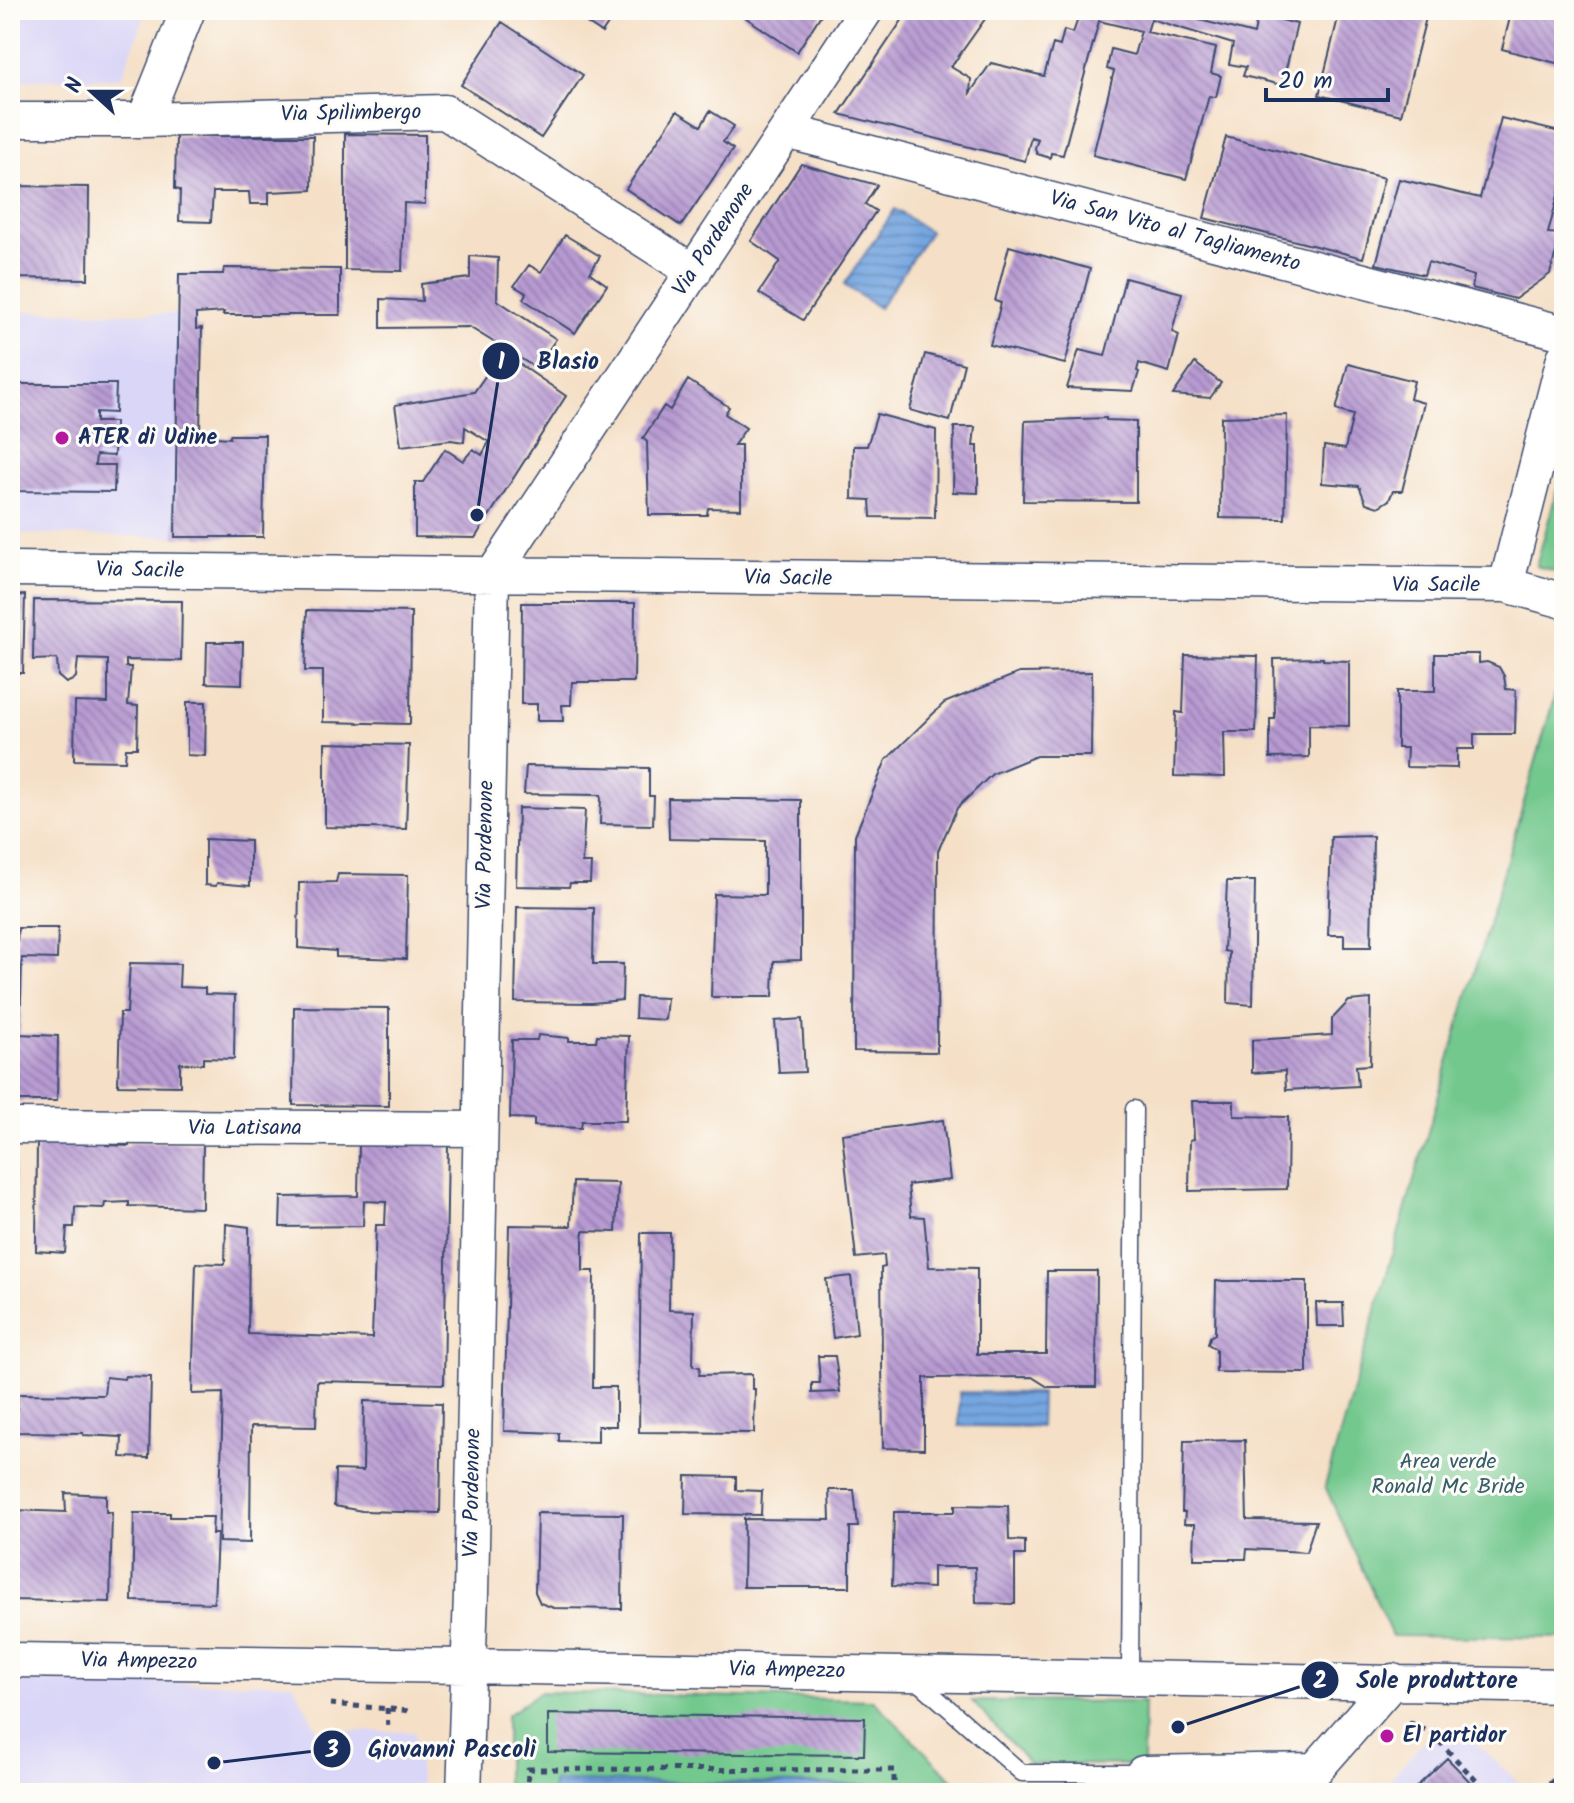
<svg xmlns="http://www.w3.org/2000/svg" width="1574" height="1803" font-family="Kalam,sans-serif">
  <defs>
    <pattern id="water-rules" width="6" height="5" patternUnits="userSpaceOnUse" patternTransform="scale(2)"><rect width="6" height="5" fill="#76a6e0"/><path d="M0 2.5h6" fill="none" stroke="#6088b9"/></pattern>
    <pattern id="building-back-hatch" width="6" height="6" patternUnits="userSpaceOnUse" patternTransform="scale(2)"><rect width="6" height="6" fill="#b79ad1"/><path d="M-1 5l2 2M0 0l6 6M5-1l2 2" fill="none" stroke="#947ead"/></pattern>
  </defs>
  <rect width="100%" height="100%" fill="#fdfcf7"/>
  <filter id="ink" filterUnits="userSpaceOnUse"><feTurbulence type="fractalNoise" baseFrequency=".0125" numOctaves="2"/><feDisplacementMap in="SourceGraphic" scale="16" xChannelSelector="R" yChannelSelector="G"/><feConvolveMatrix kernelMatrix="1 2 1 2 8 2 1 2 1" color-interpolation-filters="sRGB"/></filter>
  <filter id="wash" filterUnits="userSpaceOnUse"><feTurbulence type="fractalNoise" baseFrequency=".006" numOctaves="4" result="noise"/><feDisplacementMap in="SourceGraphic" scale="32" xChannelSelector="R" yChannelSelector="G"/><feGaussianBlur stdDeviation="1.8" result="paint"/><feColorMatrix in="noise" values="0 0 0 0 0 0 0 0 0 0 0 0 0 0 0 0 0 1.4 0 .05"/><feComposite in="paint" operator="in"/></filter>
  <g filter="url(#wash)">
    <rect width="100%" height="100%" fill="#f5e0c7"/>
    <!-- built -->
    <path fill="#dad6f7" d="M 10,10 L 147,10 L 121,78 L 10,81 Z
      M 10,311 L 180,314 L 175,537 L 10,534 Z
      M 10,1682 L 293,1683 L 317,1730 L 415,1732 L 422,1793 L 10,1793 Z
      M 1431,1733 L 1465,1733 L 1530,1793 L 1378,1793 Z"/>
    <!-- green -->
    <path fill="#72c88d" stroke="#467c76" stroke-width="2" d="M 1564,465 L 1564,574 L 1536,566 Z
      M 1564,664 L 1564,1638 L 1392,1636 L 1325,1486 Z
      M 540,1692 L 873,1700 L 966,1793 L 506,1793 L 506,1716 Z
      M 972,1701 L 1144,1702 L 1143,1765 L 1030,1764 Z"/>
    <!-- water -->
    <path fill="url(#water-rules)" stroke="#486a9f" stroke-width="2" d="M 895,209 L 930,232 L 879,308 L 844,285 Z
      M 959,1392 L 1041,1393 L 1040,1427 L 959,1426 Z
      M 553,1781 L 875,1785 L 875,1793 L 553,1793 Z"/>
    <g id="blocks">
      <!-- building -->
      <path fill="url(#building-back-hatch)" d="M 567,10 L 617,10 L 602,33 Z
        M 745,10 L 824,10 L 797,52 L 742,15 Z
        M 909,10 L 971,10 L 985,19 L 951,67 L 971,79 L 970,93 L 991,63 L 1044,76 L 1053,44 L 1060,46 L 1064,30 L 1073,33 L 1081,10 L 1161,10 L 1254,34 L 1258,14 L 1297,24 L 1282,85 L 1243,76 L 1246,67 L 1229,64 L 1233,44 L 1151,19 L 1147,32 L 1216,48 L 1211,73 L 1221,76 L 1216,97 L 1209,96 L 1186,179 L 1093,155 L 1114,71 L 1107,69 L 1111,49 L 1134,55 L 1141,31 L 1099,21 L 1063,155 L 1051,153 L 1050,158 L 1037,154 L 1035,148 L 1038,139 L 1031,137 L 1025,161 L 839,114 Z
        M 1340,10 L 1428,10 L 1401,115 L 1319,95 Z
        M 1512,10 L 1564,10 L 1564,65 L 1502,49 Z
        M 502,22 L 583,75 L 541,138 L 461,85 Z
        M 677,111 L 701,126 L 710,111 L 734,126 L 723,142 L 733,149 L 681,226 L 626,189 Z
        M 1501,118 L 1564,133 L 1564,185 L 1561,184 L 1548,233 L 1561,234 L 1550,274 L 1515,299 L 1472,288 L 1474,276 L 1428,262 L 1424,275 L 1376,264 L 1399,179 L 1480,198 Z
        M 345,134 L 425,135 L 425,204 L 404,203 L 402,271 L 345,270 Z
        M 176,136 L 313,136 L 312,190 L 269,192 L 269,204 L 250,204 L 249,192 L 213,192 L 211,222 L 179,221 L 180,190 L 175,189 Z
        M 1226,137 L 1384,178 L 1363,258 L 1204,218 Z
        M 801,164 L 877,185 L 865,204 L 876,211 L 803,320 L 759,293 L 780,261 L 751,241 Z
        M 10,186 L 89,187 L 88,279 L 10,278 Z
        M 565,235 L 600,256 L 590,273 L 607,285 L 575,333 L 523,299 L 526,293 L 514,286 L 529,265 L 541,272 Z
        M 1009,246 L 1090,269 L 1065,364 L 990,345 L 1001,303 L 995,301 Z
        M 470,256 L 498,258 L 497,300 L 556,339 L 536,368 L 469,327 L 381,328 L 381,299 L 422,301 L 421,284 L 470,278 Z
        M 224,268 L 340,269 L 340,315 L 223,315 L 224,312 L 196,314 L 196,329 L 202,328 L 200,436 L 230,438 L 230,435 L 265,435 L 263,537 L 175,537 L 179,274 L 223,274 Z
        M 1125,278 L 1182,293 L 1172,332 L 1179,335 L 1169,372 L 1139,363 L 1137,371 L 1139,372 L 1133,391 L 1067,388 L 1079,350 L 1105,356 Z
        M 502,352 L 566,396 L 475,538 L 415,537 L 415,482 L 423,482 L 445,449 L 463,461 L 473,449 L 482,455 L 489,442 L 465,427 L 464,442 L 451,440 L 401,446 L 395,405 L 474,392 Z
        M 925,354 L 964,364 L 950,421 L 910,410 Z
        M 1195,363 L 1221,383 L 1210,398 L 1173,395 Z
        M 1348,364 L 1414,381 L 1410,399 L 1424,403 L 1402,491 L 1393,491 L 1389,500 L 1378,507 L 1366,503 L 1359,486 L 1322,483 L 1324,446 L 1345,449 L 1353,415 L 1336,410 Z
        M 688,380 L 729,407 L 725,414 L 746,428 L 734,445 L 741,445 L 741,509 L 708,508 L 707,515 L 649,515 L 647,442 L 643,438 L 664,406 L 670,410 Z
        M 10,384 L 116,384 L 115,413 L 96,412 L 96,422 L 115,422 L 114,456 L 96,455 L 95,465 L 115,465 L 114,492 L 10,491 Z
        M 877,414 L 936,430 L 935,518 L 871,517 L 870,500 L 852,499 L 853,446 L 867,446 Z
        M 1287,415 L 1285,519 L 1220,518 L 1221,417 Z
        M 1106,418 L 1106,420 L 1136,421 L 1136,502 L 1023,501 L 1025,421 Z
        M 954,427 L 975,427 L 973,446 L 978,446 L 978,493 L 953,492 Z
        M 25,595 L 23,673 L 10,673 L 10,596 Z
        M 34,600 L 182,601 L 181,661 L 126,660 L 126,667 L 131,667 L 128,705 L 138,706 L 137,748 L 126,748 L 125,761 L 74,760 L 75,702 L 108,703 L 108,660 L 78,659 L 76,677 L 73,680 L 66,683 L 58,676 L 57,659 L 33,660 Z
        M 522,603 L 635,603 L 634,682 L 572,682 L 571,705 L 562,705 L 563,721 L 537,721 L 537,704 L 521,704 Z
        M 307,610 L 411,612 L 410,724 L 323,722 L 323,671 L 305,671 Z
        M 207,642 L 243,642 L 242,684 L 206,683 Z
        M 1435,654 L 1479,654 L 1479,663 L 1487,662 L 1499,667 L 1504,676 L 1506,689 L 1516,690 L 1515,734 L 1474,734 L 1474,749 L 1457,749 L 1457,768 L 1406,767 L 1407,748 L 1397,748 L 1397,691 L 1435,691 Z
        M 1185,655 L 1258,656 L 1256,732 L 1224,732 L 1225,777 L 1174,776 L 1176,712 L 1183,713 Z
        M 1323,658 L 1323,660 L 1349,661 L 1349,726 L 1309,725 L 1309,757 L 1270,758 L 1270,719 L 1275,719 L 1274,659 Z
        M 1092,672 L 1091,756 L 1036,756 L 992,774 L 957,808 L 938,851 L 937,1052 L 854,1051 L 855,835 L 886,760 L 944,703 L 1019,673 Z
        M 187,702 L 206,702 L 205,756 L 187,755 Z
        M 325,743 L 409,745 L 406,829 L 325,827 Z
        M 526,766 L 649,768 L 649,796 L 654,796 L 653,825 L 600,824 L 601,795 L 524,794 Z
        M 668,798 L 801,800 L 801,960 L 774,961 L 773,997 L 711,997 L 714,894 L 765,895 L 765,841 L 669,839 Z
        M 518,808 L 585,810 L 582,863 L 591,863 L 590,883 L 570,883 L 569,887 L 516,886 Z
        M 1373,836 L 1371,947 L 1344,947 L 1344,935 L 1328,935 L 1331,837 Z
        M 205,839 L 250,841 L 250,886 L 217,883 L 216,886 L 205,885 Z
        M 338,874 L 408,875 L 406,959 L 336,957 L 336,951 L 298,948 L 299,883 L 336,882 Z
        M 1227,881 L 1255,881 L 1253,1005 L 1228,1003 L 1229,952 L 1224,951 Z
        M 517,907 L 594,908 L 593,964 L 623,964 L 622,1000 L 592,1003 L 515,1002 Z
        M 18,928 L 58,928 L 57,959 L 22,958 L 20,1034 L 58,1036 L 57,1101 L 10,1101 L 10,942 L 17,942 Z
        M 130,963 L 180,964 L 179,987 L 205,988 L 205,994 L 235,995 L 234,1059 L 203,1058 L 203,1064 L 180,1063 L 180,1086 L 118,1085 L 120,1013 L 127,1013 Z
        M 636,997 L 667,998 L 665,1020 L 635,1018 Z
        M 1371,999 L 1370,1065 L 1356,1066 L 1358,1086 L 1286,1090 L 1285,1071 L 1252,1073 L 1252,1040 L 1332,1035 L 1332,1019 L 1349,1001 Z
        M 294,1007 L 389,1008 L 389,1106 L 293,1105 Z
        M 802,1019 L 805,1072 L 779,1073 L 775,1021 Z
        M 538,1035 L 569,1038 L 569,1041 L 596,1041 L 597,1035 L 629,1036 L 626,1121 L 582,1121 L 581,1128 L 534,1126 L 534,1119 L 510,1118 L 512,1040 L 537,1040 Z
        M 1192,1101 L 1234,1101 L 1234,1116 L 1288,1117 L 1287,1189 L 1189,1191 L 1190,1140 L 1194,1139 Z
        M 943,1120 L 950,1180 L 908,1185 L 911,1216 L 924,1217 L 929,1267 L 977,1268 L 977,1354 L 1046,1354 L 1047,1271 L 1097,1271 L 1096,1387 L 1048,1387 L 1032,1377 L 924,1378 L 924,1449 L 883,1448 L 881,1268 L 885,1267 L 884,1255 L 856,1258 L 842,1134 Z
        M 10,1137 L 15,1137 L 15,1216 L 10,1216 Z
        M 37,1140 L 106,1141 L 106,1145 L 129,1146 L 129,1142 L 203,1142 L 202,1208 L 129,1206 L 129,1202 L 105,1203 L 104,1208 L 75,1207 L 74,1227 L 67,1227 L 65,1253 L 36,1251 Z
        M 359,1143 L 448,1144 L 444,1384 L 317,1381 L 316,1427 L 251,1426 L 250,1543 L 219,1542 L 223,1393 L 192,1394 L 196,1263 L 225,1264 L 226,1224 L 249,1227 L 248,1334 L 372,1338 L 376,1225 L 385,1225 L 386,1202 L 364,1201 L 363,1226 L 280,1227 L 281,1197 L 358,1196 Z
        M 573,1182 L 618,1183 L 616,1232 L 583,1231 L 583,1271 L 594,1271 L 593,1387 L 616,1387 L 616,1426 L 598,1426 L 598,1442 L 559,1441 L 559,1433 L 504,1431 L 509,1225 L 571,1226 Z
        M 641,1233 L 670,1233 L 669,1310 L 694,1311 L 693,1366 L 700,1367 L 699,1375 L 752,1374 L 752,1389 L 755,1389 L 754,1433 L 639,1432 Z
        M 851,1276 L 857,1334 L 833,1338 L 826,1279 Z
        M 1216,1281 L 1307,1281 L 1307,1373 L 1216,1372 L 1216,1349 L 1208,1344 L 1210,1337 L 1215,1334 Z
        M 1316,1303 L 1343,1303 L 1344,1326 L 1317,1326 Z
        M 818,1356 L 835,1356 L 840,1392 L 812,1393 L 812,1383 L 820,1383 Z
        M 125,1376 L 151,1377 L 149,1458 L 121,1457 L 122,1437 L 83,1435 L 83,1433 L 16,1432 L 18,1394 L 104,1395 L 106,1377 L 124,1379 Z
        M 364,1401 L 442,1403 L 440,1513 L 362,1511 L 334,1506 L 335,1470 L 363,1471 Z
        M 1245,1440 L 1247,1520 L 1316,1521 L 1306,1552 L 1247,1549 L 1246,1559 L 1194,1559 L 1195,1524 L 1184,1524 L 1185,1512 L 1182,1512 L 1184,1441 Z
        M 686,1476 L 736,1477 L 736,1490 L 762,1491 L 761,1515 L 685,1514 Z
        M 829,1490 L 854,1490 L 858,1527 L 850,1527 L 850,1587 L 743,1587 L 744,1519 L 830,1520 Z
        M 65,1493 L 106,1495 L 106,1512 L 112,1512 L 110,1602 L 10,1600 L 12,1510 L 66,1512 Z
        M 955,1505 L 1008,1506 L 1009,1540 L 1025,1541 L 1025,1555 L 1015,1555 L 1015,1604 L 976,1603 L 975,1567 L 933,1567 L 933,1588 L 892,1586 L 894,1512 L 955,1512 Z
        M 134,1513 L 170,1513 L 170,1517 L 213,1517 L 212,1534 L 217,1534 L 214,1603 L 132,1601 Z
        M 537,1513 L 623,1514 L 622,1609 L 554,1608 L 540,1603 L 535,1592 Z
        M 548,1714 L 865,1718 L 864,1755 L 548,1752 Z
        M 1447,1758 L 1481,1793 L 1410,1793 Z"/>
    </g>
  </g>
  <g filter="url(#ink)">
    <use href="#blocks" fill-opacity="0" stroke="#3c4a6e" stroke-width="2"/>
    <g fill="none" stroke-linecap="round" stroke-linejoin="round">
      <!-- service casing -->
      <g stroke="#3c4a6e" stroke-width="19">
        <path id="service" d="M 913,1677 L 1022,1773 L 1143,1773
          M 1130,1678 L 1134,1109"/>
      </g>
      <!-- minor casing -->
      <g stroke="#3c4a6e" stroke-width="37">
        <path id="minor" d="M 10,120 L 144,120 L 445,112 L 694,272
          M 144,120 L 188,10
          M 786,131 L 1564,333
          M 10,569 L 1506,585 L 1564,601
          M 1506,585 L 1564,358
          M 10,1126 L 480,1129
          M 10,1660 L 469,1666 L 1564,1686
          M 1143,1773 L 1315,1770 L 1393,1681
          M 464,1793 L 471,1594 L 492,576 L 866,10"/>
      </g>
      <!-- path -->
      <path stroke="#3c4a6e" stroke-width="5" stroke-dasharray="6 6" stroke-linecap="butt" d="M 330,1704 L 412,1711
        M 387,1708 L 388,1731
        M 1409,1722 L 1431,1733 L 1488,1793
        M 527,1793 L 528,1769 L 894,1770 L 894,1793
        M 1541,1793 L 1564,1769"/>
      <!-- service -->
      <use href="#service" stroke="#fff" stroke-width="16"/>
      <!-- minor -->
      <use href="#minor" stroke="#fff" stroke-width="34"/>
    </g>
  </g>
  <!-- markers -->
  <g fill="#b5179e" stroke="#fdfcf7" stroke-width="3">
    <circle cx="62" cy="438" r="8"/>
    <circle cx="1387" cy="1736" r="8"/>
  </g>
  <g text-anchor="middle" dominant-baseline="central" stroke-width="6" stroke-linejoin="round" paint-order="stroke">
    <!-- street labels -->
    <g font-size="22" fill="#1b2f5e" stroke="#fdfcf7">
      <text transform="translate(351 114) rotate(-1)">Via Spilimbergo</text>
      <text transform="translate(1175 232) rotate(15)">Via San Vito al Tagliamento</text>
      <text transform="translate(714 240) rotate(-57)">Via Pordenone</text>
      <text transform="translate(140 571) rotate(1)">Via Sacile</text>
      <text transform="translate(788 579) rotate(1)">Via Sacile</text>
      <text x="1436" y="585">Via Sacile</text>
      <text transform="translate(486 845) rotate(-89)">Via Pordenone</text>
      <text x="245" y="1128">Via Latisana</text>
      <text transform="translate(473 1493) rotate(-89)">Via Pordenone</text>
      <text transform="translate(139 1662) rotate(1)">Via Ampezzo</text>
      <text transform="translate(787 1671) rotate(1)">Via Ampezzo</text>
    </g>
    <!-- poi labels -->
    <g font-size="22" font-weight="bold" fill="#1b2f5e" stroke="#fdfcf7" text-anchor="start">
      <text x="78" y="438">ATER di Udine</text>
      <text x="1403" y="1736">El partidor</text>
    </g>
    <!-- park labels -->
    <g font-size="22" fill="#355d6c" stroke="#fdfcf7">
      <text x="1448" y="1462">Area verde<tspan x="1448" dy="25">Ronald Mc Bride</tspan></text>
    </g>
  </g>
  <!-- callouts -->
  <path fill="none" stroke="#1b2f5e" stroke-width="3" d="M477 515L501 361M1178 1727L1320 1680M214 1763L332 1749"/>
  <g fill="#1b2f5e" stroke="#fdfcf7" stroke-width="3">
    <circle cx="477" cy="515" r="8"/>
    <circle cx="1178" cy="1727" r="8"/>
    <circle cx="214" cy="1763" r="8"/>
    <circle cx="501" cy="361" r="20"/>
    <circle cx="1320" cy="1680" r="20"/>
    <circle cx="332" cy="1749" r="20"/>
  </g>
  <g font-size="24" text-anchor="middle" font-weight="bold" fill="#fff">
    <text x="501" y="369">1</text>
    <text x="1320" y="1688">2</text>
    <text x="332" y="1757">3</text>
  </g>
  <g font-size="24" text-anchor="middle" font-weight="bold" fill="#1b2f5e" stroke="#fdfcf7" stroke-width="6" stroke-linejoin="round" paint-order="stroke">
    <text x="568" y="369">Blasio</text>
    <text x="1437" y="1688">Sole produttore</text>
    <text x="452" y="1757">Giovanni Pascoli</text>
  </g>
  <!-- margin -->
  <rect width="1574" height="1803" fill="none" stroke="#fdfcf7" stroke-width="40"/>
  <!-- north arrow -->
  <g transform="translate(92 92) rotate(291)" stroke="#fdfcf7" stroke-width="6" paint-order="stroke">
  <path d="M0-6L14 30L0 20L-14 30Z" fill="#1b2f5e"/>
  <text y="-12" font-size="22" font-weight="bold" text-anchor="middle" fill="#1b2f5e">N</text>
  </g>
  <!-- scale -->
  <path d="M1266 88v12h122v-12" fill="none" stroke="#1b2f5e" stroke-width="4"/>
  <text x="1278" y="88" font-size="24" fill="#1b2f5e" stroke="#fdfcf7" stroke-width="6" paint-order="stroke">20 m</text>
</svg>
